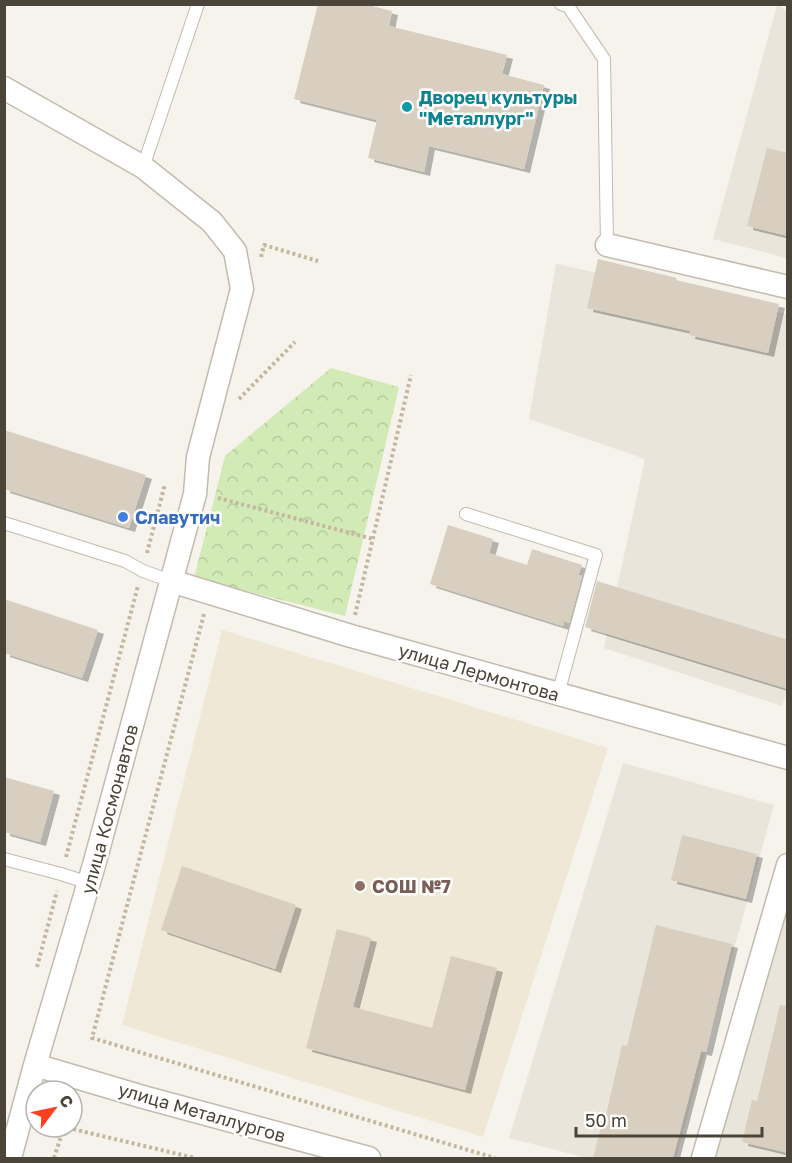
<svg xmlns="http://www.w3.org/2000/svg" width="792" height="1163" font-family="'Golos Text',sans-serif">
  <defs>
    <pattern id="forest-crowns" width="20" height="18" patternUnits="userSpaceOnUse" patternTransform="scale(1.5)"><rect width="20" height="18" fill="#d2eab5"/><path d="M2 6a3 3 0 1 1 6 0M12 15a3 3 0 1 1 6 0" fill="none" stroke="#b6ca9c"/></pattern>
    <filter id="shadow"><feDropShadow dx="6" dy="4" stdDeviation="0" flood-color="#0004"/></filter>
  </defs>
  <rect width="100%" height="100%" fill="#f6f3ec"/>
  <!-- residential -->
  <path fill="#eae5da" d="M 777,5 L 788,11 L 787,258 L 713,239 Z
    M 556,264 L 787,314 L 788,688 L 782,706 L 604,648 L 645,459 L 529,419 Z
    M 623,763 L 774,805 L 676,1158 L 587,1158 L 509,1138 Z
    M 787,904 L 787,1158 L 714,1158 Z"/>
  <!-- education -->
  <path fill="#efe8d6" d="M 222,630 L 608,748 L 483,1137 L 122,1025 Z"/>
  <!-- forest -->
  <path fill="url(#forest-crowns)" d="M 331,368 L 399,387 L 345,616 L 194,578 L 225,456 Z"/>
  <!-- building -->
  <path fill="#d8cfc1" filter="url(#shadow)" d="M 318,4 L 364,4 L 392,11 L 389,26 L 507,55 L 502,74 L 544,85 L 524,169 L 429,146 L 424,172 L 368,158 L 377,120 L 294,99 Z
    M 767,148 L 788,153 L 788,236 L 747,226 Z
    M 598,259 L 677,278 L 676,280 L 779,304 L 768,353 L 689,335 L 690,331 L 587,308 Z
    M 4,430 L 146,475 L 129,528 L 4,489 Z
    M 448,525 L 493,539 L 489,553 L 527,565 L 532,549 L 582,565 L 578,575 L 582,576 L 569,623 L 564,621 L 563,626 L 430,584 Z
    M 597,581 L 788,640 L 788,689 L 585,627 Z
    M 4,599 L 98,630 L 82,678 L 4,653 Z
    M 4,777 L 54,791 L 40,842 L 4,832 Z
    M 682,835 L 757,854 L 746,899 L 671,880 Z
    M 182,866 L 296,905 L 275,969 L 161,930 Z
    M 656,925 L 732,944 L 706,1052 L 701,1051 L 673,1158 L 593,1158 L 604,1115 L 606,1115 L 622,1045 L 627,1046 Z
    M 337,929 L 371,938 L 353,1007 L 432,1028 L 451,956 L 497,968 L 465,1090 L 306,1048 Z
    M 780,1005 L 788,1006 L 788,1153 L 742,1142 L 752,1100 L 757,1101 Z"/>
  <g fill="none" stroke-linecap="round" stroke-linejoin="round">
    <!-- service casing -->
    <g stroke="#c2bbae" stroke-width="14">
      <path id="service" d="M 561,4 L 568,6 L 604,59 L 607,245
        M 143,167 L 198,4
        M 466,514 L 596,555 L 558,694
        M 4,523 L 125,561 L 143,571 L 171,581
        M 4,859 L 61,874 L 89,883"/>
    </g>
    <!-- minor casing -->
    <g stroke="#c2bbae" stroke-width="25">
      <path id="minor" d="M 4,88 L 143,167 L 212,222 L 235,251 L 242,289 L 198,457 L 195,494 L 94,865 L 35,1065 L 10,1158
        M 607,245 L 788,287
        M 171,581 L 351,636 L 788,758
        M 35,1065 L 143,1097 L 369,1158
        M 703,1158 L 788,865"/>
    </g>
    <!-- path -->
    <path stroke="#c4b79f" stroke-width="4" stroke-dasharray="3 3" stroke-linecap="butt" d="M 261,257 L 264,245 L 318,261
      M 239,399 L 295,342
      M 218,498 L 373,539
      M 147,553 L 165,484
      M 204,614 L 92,1038 L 495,1158
      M 355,615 L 411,375
      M 66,857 L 138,586
      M 37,967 L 57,891
      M 54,1158 L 64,1127 L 195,1158"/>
    <!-- service -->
    <use href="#service" stroke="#fff" stroke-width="12"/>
    <!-- minor -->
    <use href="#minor" stroke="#fff" stroke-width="22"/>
  </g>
  <!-- markers -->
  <circle fill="#0f9aa8" stroke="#fff" stroke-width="2" cx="407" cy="107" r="6"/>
  <circle fill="#3f7fe0" stroke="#fff" stroke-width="2" cx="123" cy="517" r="6"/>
  <circle fill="#8d6e63" stroke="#fff" stroke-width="2" cx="360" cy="886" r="6"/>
  <g text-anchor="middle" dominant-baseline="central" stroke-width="5" stroke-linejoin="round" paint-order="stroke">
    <!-- culture labels -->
    <g font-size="18" font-weight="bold" fill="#0d838f" stroke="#fff" text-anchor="start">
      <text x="419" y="97">Дворец культуры<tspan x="419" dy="21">"Металлург"</tspan></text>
    </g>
    <!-- shop labels -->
    <g font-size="18" font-weight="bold" fill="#366cbe" stroke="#fff" text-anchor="start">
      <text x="135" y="517">Славутич</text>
    </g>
    <!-- street labels -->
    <g font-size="18" fill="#4b4439" stroke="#fff">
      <text transform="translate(479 672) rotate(16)">улица Лермонтова</text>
      <text transform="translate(109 809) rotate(-75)">улица Космонавтов</text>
      <text transform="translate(202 1112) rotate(16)">улица Металлургов</text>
    </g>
    <!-- education labels -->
    <g font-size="18" font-weight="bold" fill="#785e54" stroke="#fff" text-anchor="start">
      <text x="372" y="886">СОШ №7</text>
    </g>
  </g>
  <!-- border -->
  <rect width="792" height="1163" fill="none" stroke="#4b4439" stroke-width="12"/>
  <!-- north arrow -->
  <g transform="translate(54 1109) rotate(58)"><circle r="28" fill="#ffffff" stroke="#b7b4b0" stroke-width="1.5"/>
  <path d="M0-4.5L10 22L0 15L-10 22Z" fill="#fc3f1d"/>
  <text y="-9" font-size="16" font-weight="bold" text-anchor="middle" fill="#4b4439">С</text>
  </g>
  <!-- scale -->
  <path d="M576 1127v9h186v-9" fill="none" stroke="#4b4439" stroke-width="3"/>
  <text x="585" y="1127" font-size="18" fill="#4b4439" stroke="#ffffff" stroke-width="4.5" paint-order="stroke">50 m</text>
</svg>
